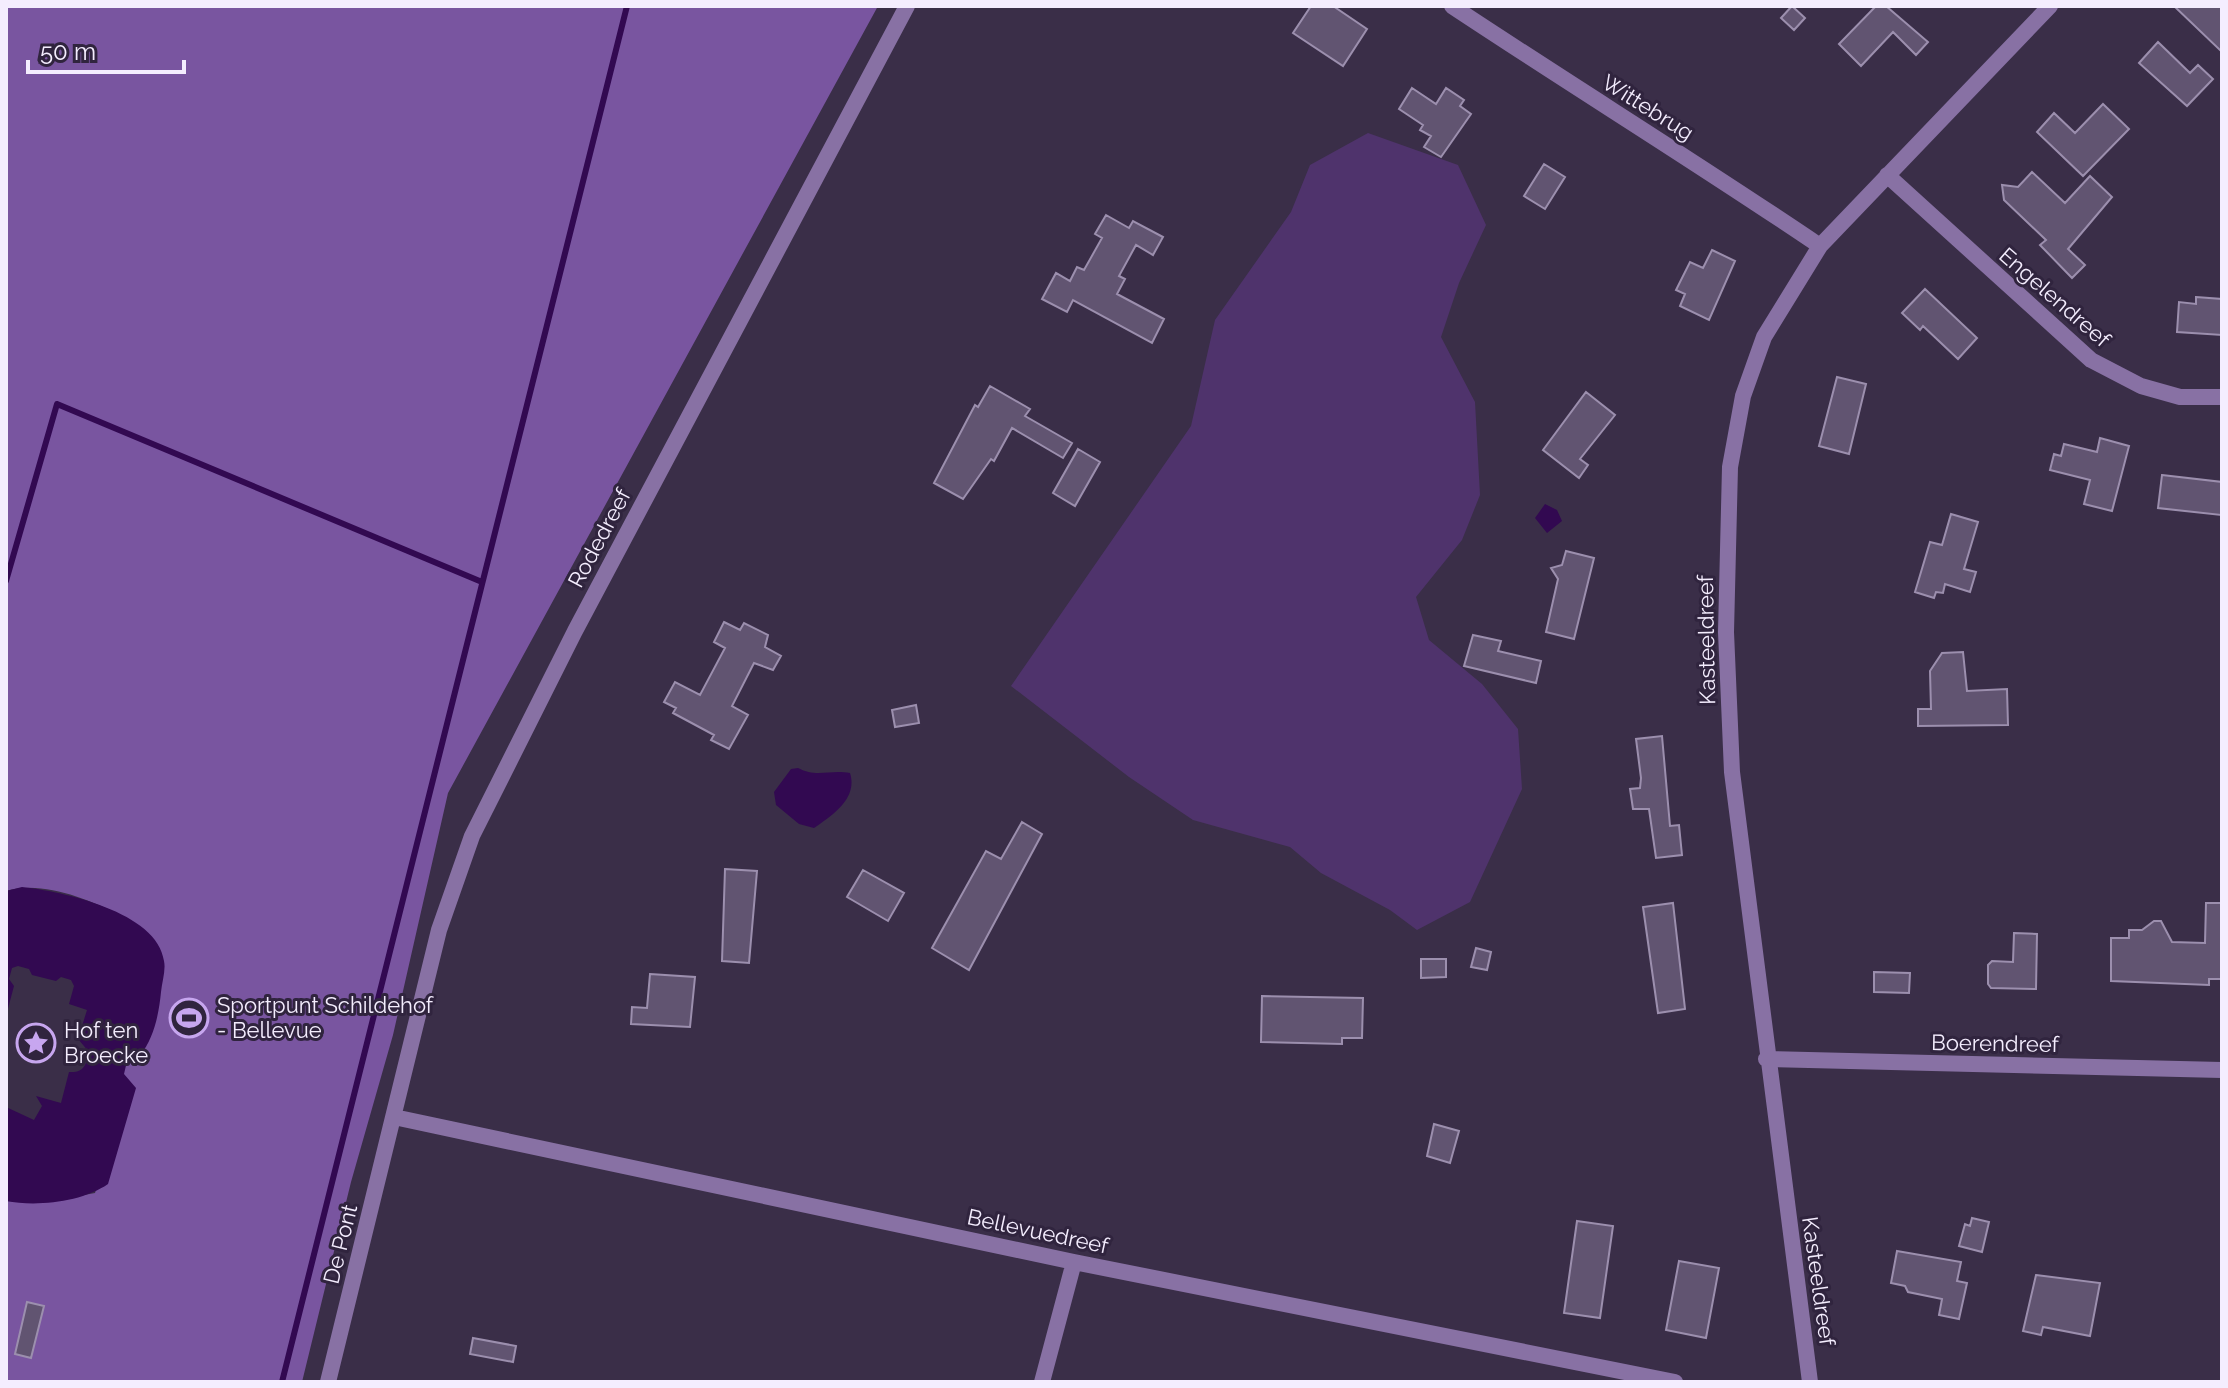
<svg xmlns="http://www.w3.org/2000/svg" width="2228" height="1388" font-family="Raleway,sans-serif">
  <rect width="100%" height="100%" fill="#3a2e48"/>
  <!-- green -->
  <path fill="#4f336c" d="M 1368,133 L 1458,165 L 1486,225 L 1459,283 L 1441,337 L 1475,402 L 1480,495 L 1462,540 L 1416,597 L 1429,640 L 1482,684 L 1518,729 L 1522,789 L 1470,902 L 1417,930 L 1390,910 L 1321,873 L 1290,847 L 1193,820 L 1129,777 L 1011,686 L 1191,426 L 1215,320 L 1291,212 L 1310,165 Z"/>
  <!-- forest -->
  <path fill="#7955a0" d="M 6,6 L 878,6 L 448,793 L 393,1035 L 351,1182 L 302,1382 L 6,1382 L 6,1201 L 46,1202 L 95,1193 L 130,1083 L 123,1074 L 128,1057 L 140,1055 L 119,914 C 87,899 42,880 6,891 Z"/>
  <!-- water -->
  <path fill="#320951" d="M 1545,504 L 1557,510 L 1562,521 L 1547,533 L 1535,518 Z
    M 798,768 C 817,778 830,769 850,773 C 858,798 833,815 814,828 L 799,824 L 776,805 L 774,792 L 791,769 Z
    M 22,887 C 61,891 158,912 164,961 C 166,970 162,982 161,992 C 159,1013 154,1039 140,1055 L 128,1057 L 124,1074 L 136,1088 L 108,1184 C 82,1202 37,1207 6,1201 L 6,1107 L 34,1120 L 42,1106 L 36,1096 L 61,1103 L 69,1072 C 85,1073 86,1064 89,1052 L 78,1039 L 87,1010 L 69,1004 L 74,986 L 71,980 L 61,977 L 56,981 L 32,975 L 29,969 L 18,966 L 12,968 L 9,979 L 14,986 L 6,1016 L 6,891 Z"/>
  <g fill="none" stroke-linecap="round" stroke-linejoin="round">
    <!-- stream -->
    <path stroke="#320951" stroke-width="6" d="M 6,581 L 57,404 L 482,582
      M 282,1382 L 627,6"/>
  </g>
  <!-- building -->
  <path fill="#615471" stroke="#9c8fae" stroke-width="2" d="M 1311,6 L 1333,6 L 1367,29 L 1343,66 L 1293,33 Z
    M 1792,6 L 1805,18 L 1794,30 L 1781,18 Z
    M 1876,6 L 1886,6 L 1928,42 L 1916,55 L 1893,32 L 1861,66 L 1839,44 Z
    M 2174,6 L 2222,6 L 2222,52 Z
    M 2158,42 L 2190,73 L 2198,65 L 2213,79 L 2187,106 L 2139,63 Z
    M 1412,88 L 1436,104 L 1446,88 L 1464,100 L 1460,106 L 1471,114 L 1441,157 L 1424,147 L 1431,136 L 1420,130 L 1423,125 L 1399,109 Z
    M 2103,104 L 2129,129 L 2083,176 L 2037,132 L 2054,113 L 2075,133 Z
    M 1544,164 L 1565,177 L 1545,209 L 1524,196 Z
    M 2032,172 L 2065,203 L 2090,176 L 2112,197 L 2068,249 L 2085,265 L 2072,278 L 2040,245 L 2046,240 L 2004,200 L 2002,185 L 2018,187 Z
    M 1106,215 L 1129,228 L 1133,221 L 1163,237 L 1153,255 L 1136,245 L 1119,276 L 1125,279 L 1117,294 L 1164,319 L 1152,343 L 1073,300 L 1067,312 L 1042,299 L 1056,273 L 1070,281 L 1077,267 L 1084,270 L 1102,238 L 1095,234 Z
    M 1712,250 L 1735,261 L 1709,320 L 1680,306 L 1685,294 L 1676,290 L 1690,262 L 1703,268 Z
    M 1925,289 L 1977,338 L 1958,359 L 1923,326 L 1920,330 L 1902,313 Z
    M 2196,297 L 2222,299 L 2222,335 L 2177,332 L 2179,302 L 2196,304 Z
    M 1837,377 L 1866,384 L 1849,454 L 1819,446 Z
    M 990,386 L 1030,409 L 1025,416 L 1072,443 L 1063,458 L 1012,428 L 994,461 L 991,459 L 963,499 L 934,483 L 975,405 L 978,407 Z
    M 1586,392 L 1615,415 L 1580,459 L 1588,465 L 1579,478 L 1543,450 Z
    M 2100,438 L 2129,446 L 2112,511 L 2084,504 L 2090,480 L 2050,470 L 2054,454 L 2061,456 L 2064,444 L 2097,452 Z
    M 1078,449 L 1100,462 L 1075,506 L 1053,493 Z
    M 2162,475 L 2222,482 L 2221,515 L 2158,508 Z
    M 1951,514 L 1978,522 L 1964,569 L 1976,572 L 1970,592 L 1945,584 L 1943,593 L 1936,592 L 1934,598 L 1915,592 L 1930,542 L 1942,545 Z
    M 1566,551 L 1594,558 L 1574,639 L 1546,632 L 1558,579 L 1551,568 L 1562,565 Z
    M 724,622 L 740,630 L 744,623 L 768,635 L 765,647 L 781,656 L 773,670 L 754,663 L 732,706 L 748,715 L 729,749 L 711,740 L 714,735 L 673,713 L 676,708 L 664,702 L 675,682 L 700,695 L 725,648 L 714,642 Z
    M 1473,635 L 1501,641 L 1498,651 L 1541,661 L 1536,683 L 1464,666 Z
    M 1963,652 L 1967,691 L 2007,689 L 2008,725 L 1918,726 L 1918,709 L 1931,709 L 1930,671 L 1942,653 Z
    M 916,705 L 919,723 L 895,727 L 892,710 Z
    M 1662,736 L 1670,826 L 1679,825 L 1682,855 L 1656,858 L 1649,809 L 1633,809 L 1630,789 L 1640,788 L 1641,778 L 1636,739 Z
    M 1022,822 L 1042,834 L 969,970 L 932,948 L 986,851 L 1001,859 Z
    M 725,869 L 757,871 L 749,963 L 722,961 Z
    M 863,870 L 904,893 L 888,921 L 847,897 Z
    M 1673,903 L 1685,1009 L 1658,1013 L 1643,907 Z
    M 2206,903 L 2222,903 L 2222,979 L 2209,979 L 2209,985 L 2111,981 L 2111,938 L 2129,938 L 2129,930 L 2142,930 L 2154,921 L 2161,921 L 2172,942 L 2205,943 Z
    M 2014,933 L 2037,934 L 2036,989 L 1991,988 L 1988,984 L 1988,965 L 1992,961 L 2013,962 Z
    M 1476,948 L 1491,952 L 1487,970 L 1471,967 Z
    M 1421,959 L 1446,959 L 1446,977 L 1421,978 Z
    M 1874,972 L 1910,973 L 1909,993 L 1874,992 Z
    M 650,974 L 695,977 L 690,1027 L 631,1024 L 632,1007 L 647,1008 Z
    M 1262,996 L 1363,998 L 1362,1038 L 1342,1038 L 1342,1044 L 1261,1042 Z
    M 1434,1124 L 1459,1131 L 1450,1163 L 1427,1156 Z
    M 1972,1218 L 1989,1222 L 1982,1252 L 1959,1246 L 1965,1224 L 1970,1226 Z
    M 1577,1221 L 1613,1226 L 1600,1318 L 1564,1313 Z
    M 1897,1251 L 1961,1262 L 1957,1281 L 1967,1283 L 1959,1319 L 1939,1315 L 1942,1299 L 1908,1292 L 1905,1286 L 1891,1283 Z
    M 1679,1261 L 1719,1268 L 1706,1338 L 1666,1330 Z
    M 2036,1275 L 2100,1283 L 2090,1336 L 2043,1327 L 2041,1335 L 2023,1331 Z
    M 27,1302 L 44,1306 L 31,1358 L 15,1354 Z
    M 473,1338 L 516,1346 L 513,1362 L 470,1354 Z"/>
  <g fill="none" stroke-linecap="round" stroke-linejoin="round">
    <!-- street -->
    <path stroke="#8871a4" stroke-width="16" d="M 1452,6 C 1574,87 1699,164 1820,246
      M 1887,175 L 2091,360 L 2141,386 L 2180,397 L 2222,397
      M 1766,1059 L 2222,1070
      M 394,1117 L 1074,1262 L 1675,1382
      M 328,1382 L 439,930 L 472,836 L 575,631 L 907,6
      M 1042,1382 L 1074,1262
      M 1810,1382 L 1732,772 L 1726,632 L 1730,467 L 1743,396 L 1764,337 L 1820,246 L 2050,6"/>
  </g>
  <!-- icons -->
  <defs>
    <g id="stadium-ring" transform="scale(2)"><circle r="9.5" fill="#30243e" stroke="#c7a6ef" stroke-width="1.5"/><path d="M0-5a6.5 5 0 1 0 0 10a6.5 5 0 1 0 0-10ZM-3.5-1.8h7v3.6h-7Z" fill="#c7a6ef"/></g>
    <g id="sight-ring" transform="scale(2)"><circle r="9.5" fill="#30243e" stroke="#c7a6ef" stroke-width="1.5"/><path d="M0-6L1.8-2.2L6-1.7L2.9 1.2L3.7 5.4L0 3.3L-3.7 5.4L-2.9 1.2L-6-1.7L-1.8-2.2Z" fill="#c7a6ef"/></g>
  </defs>
  <g fill-rule="evenodd">
    <use href="#stadium-ring" x="189" y="1018"/>
    <use href="#sight-ring" x="36" y="1043"/>
  </g>
  <g text-anchor="middle" dominant-baseline="central" stroke-width="6" stroke-linejoin="round" paint-order="stroke">
    <!-- street labels -->
    <g font-size="22" fill="#f4edfe" stroke="#30243e">
      <text transform="translate(1648 107) rotate(32)">Wittebrug</text>
      <text transform="translate(2055 297) rotate(41)">Engelendreef</text>
      <text transform="translate(599 538) rotate(-62)">Rodedreef</text>
      <text transform="translate(1706 640) rotate(-91)">Kasteeldreef</text>
      <text transform="translate(1995 1043) rotate(1)">Boerendreef</text>
      <text transform="translate(1038 1231) rotate(12)">Bellevuedreef</text>
      <text transform="translate(340 1244) rotate(-76)">De Pont</text>
      <text transform="translate(1819 1281) rotate(82)">Kasteeldreef</text>
    </g>
    <!-- poi labels -->
    <g font-size="22" fill="#f4edfe" stroke="#30243e" text-anchor="start">
      <text x="217" y="1005">Sportpunt Schildehof<tspan x="217" dy="25">- Bellevue</tspan></text>
      <text x="64" y="1030">Hof ten<tspan x="64" dy="25">Broecke</tspan></text>
    </g>
  </g>
  <!-- border -->
  <rect width="2228" height="1388" fill="none" stroke="#f4edfe" stroke-width="16"/>
  <!-- scale -->
  <path d="M28 60v12h156v-12" fill="none" stroke="#f4edfe" stroke-width="4"/>
  <text x="40" y="60" font-size="24" fill="#f4edfe" stroke="#30243e" stroke-width="6" paint-order="stroke">50 m</text>
</svg>
